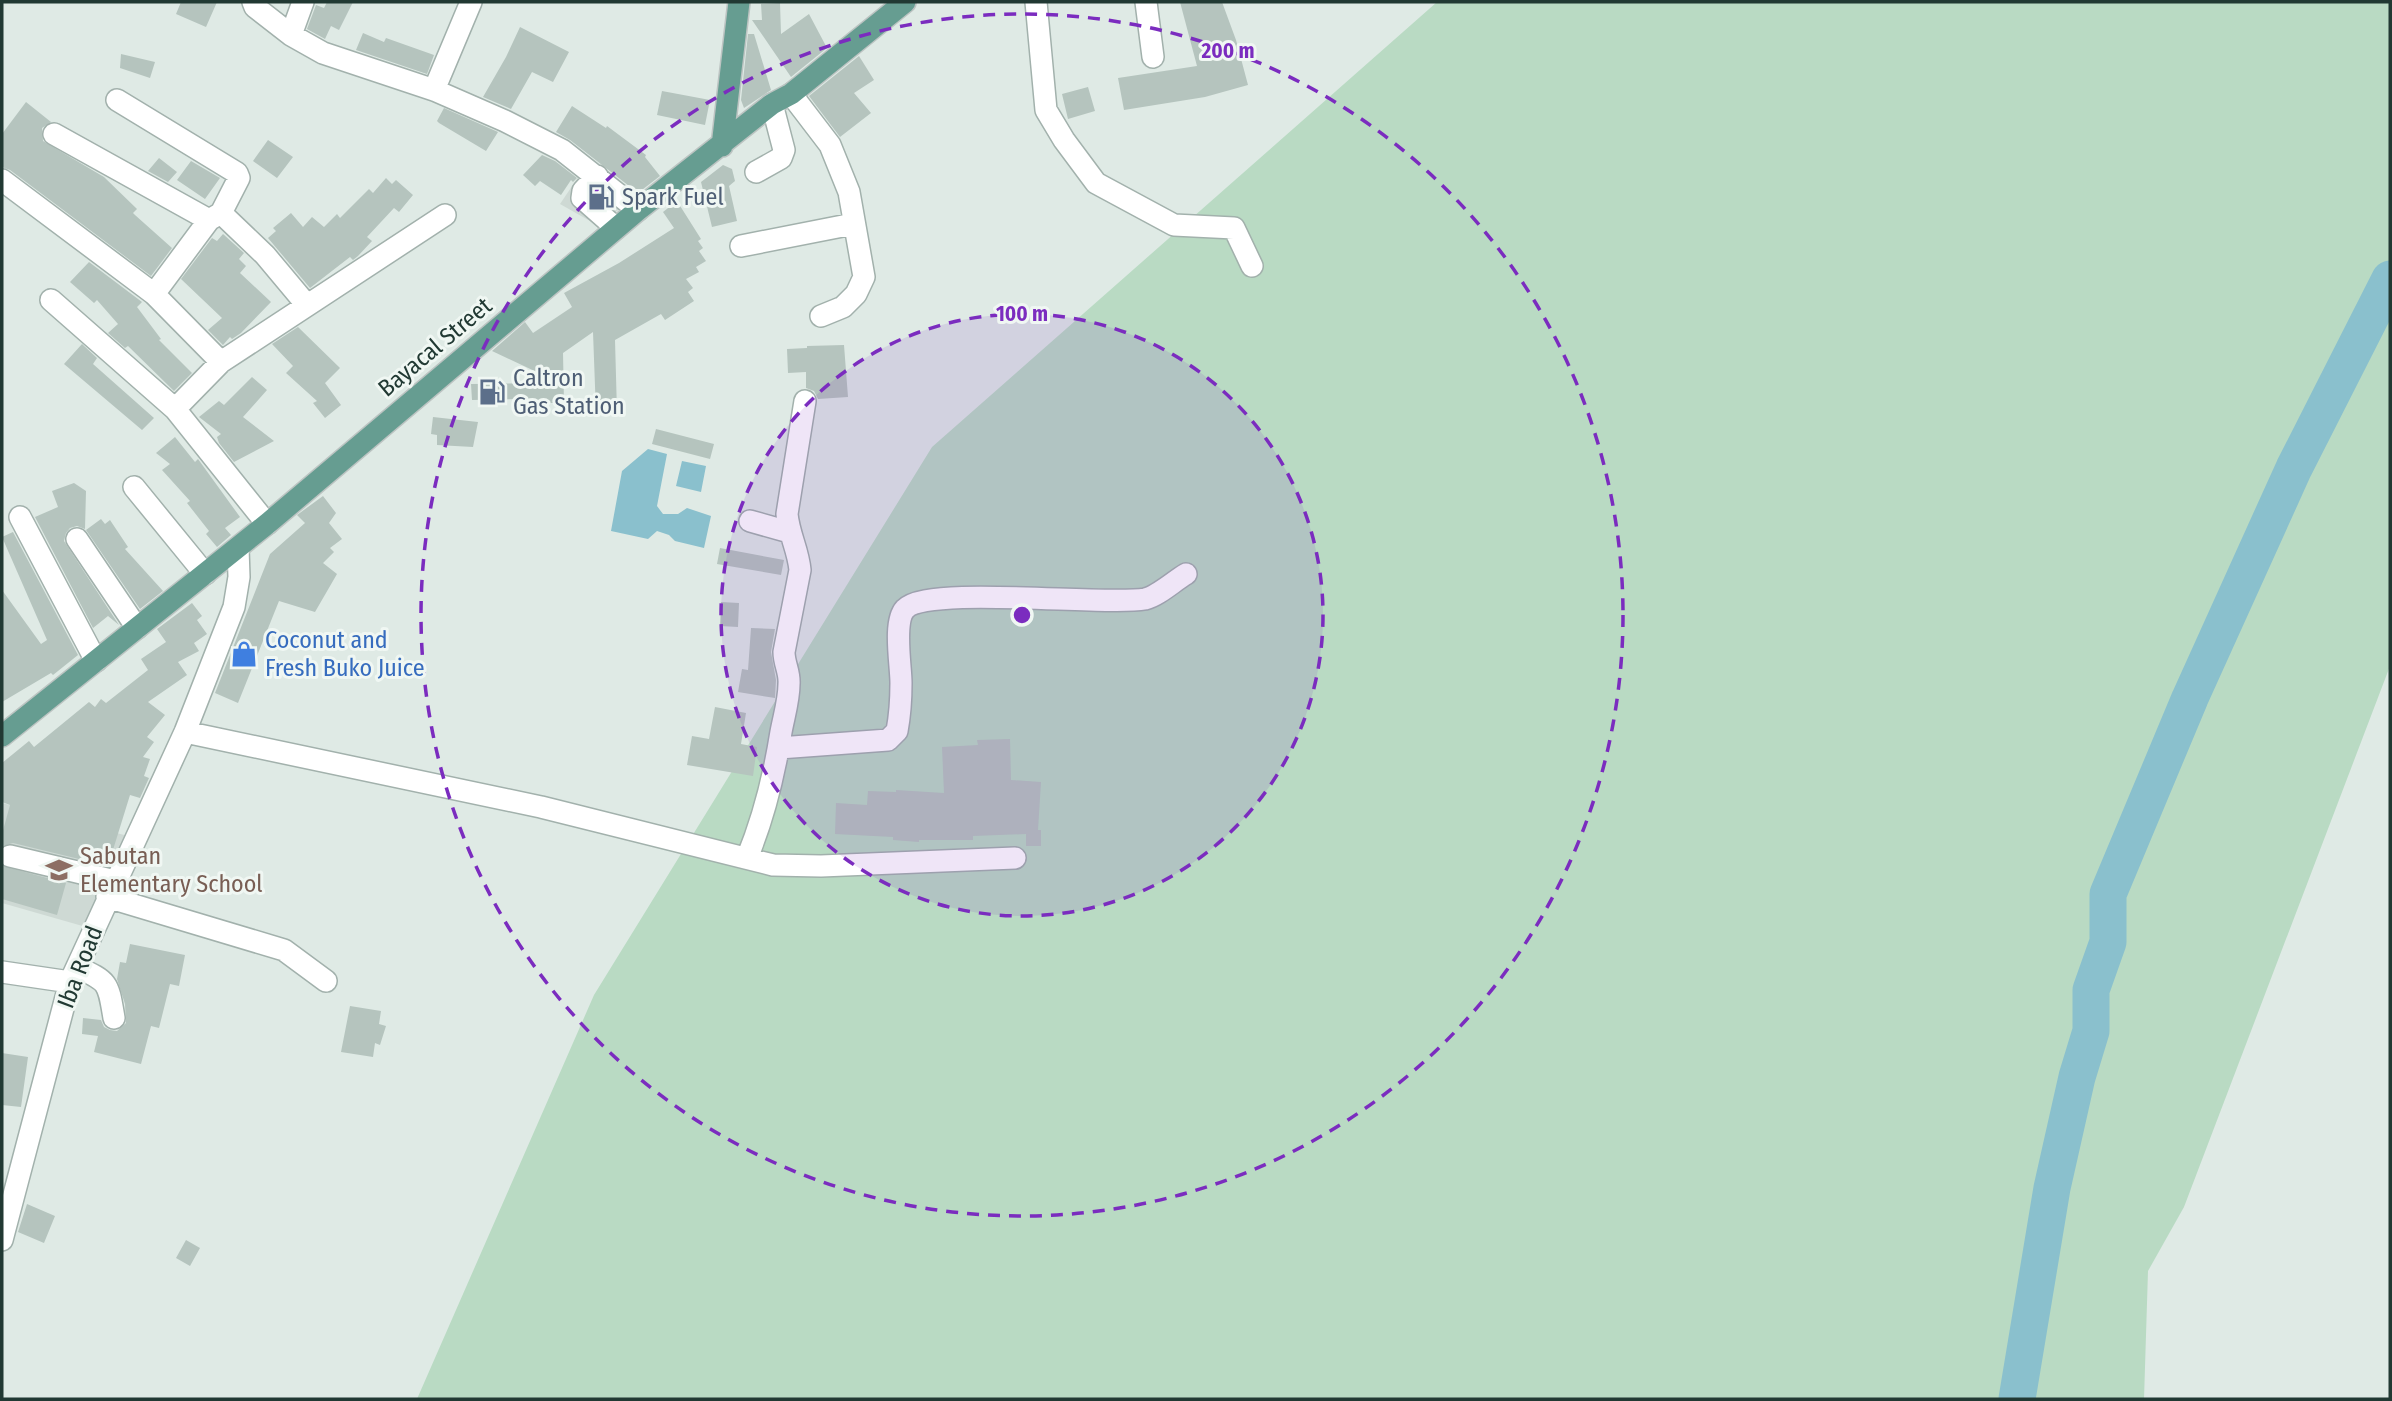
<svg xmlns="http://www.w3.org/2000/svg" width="2392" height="1401" font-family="'Fira Sans Condensed',sans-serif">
  <rect width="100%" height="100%" fill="#dfeae5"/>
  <!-- built -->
  <path fill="#ced9d4" d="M 587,164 L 631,201 L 597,225 L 560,204 Z
    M 2,803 L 128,836 L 93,929 L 2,903 Z"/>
  <!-- green -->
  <path fill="#b9dac3" d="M 1437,2 L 2390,2 L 2390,666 L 2184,1207 L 2148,1271 L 2144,1399 L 417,1399 L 594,995 L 932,447 Z"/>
  <!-- water -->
  <path fill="#8ac0cd" d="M 648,449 L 667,454 L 657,506 L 663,514 L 678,514 L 687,508 L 711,516 L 704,548 L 675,541 L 669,535 L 657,531 L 648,539 L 611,531 L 622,471 Z
    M 682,461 L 706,466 L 701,492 L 676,486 Z"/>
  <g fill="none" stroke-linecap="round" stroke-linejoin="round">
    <!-- river -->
    <path stroke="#8ac0cd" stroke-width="37" d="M 2017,1399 L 2052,1188 L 2077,1077 L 2091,1031 L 2091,990 L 2108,942 L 2108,894 L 2190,698 L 2294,468 L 2390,279"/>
  </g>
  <!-- building -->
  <path fill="#b5c4be" d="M 181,2 L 217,2 L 206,27 L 176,14 Z
    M 327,2 L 353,2 L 339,30 L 331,26 L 325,39 L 307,29 L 316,5 L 324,8 Z
    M 1180,2 L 1222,2 L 1236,40 L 1248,85 L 1205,97 L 1124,110 L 1118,78 L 1197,66 Z
    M 780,3 L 781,34 L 809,14 L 827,48 L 791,77 L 752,20 L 762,20 L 761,4 Z
    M 520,27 L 569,52 L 553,82 L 532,72 L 511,109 L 483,97 L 506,57 Z
    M 363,33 L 384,42 L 386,38 L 434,55 L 427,74 L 356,50 Z
    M 748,34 L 754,34 L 771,90 L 744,108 L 741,100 Z
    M 121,54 L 155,62 L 150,78 L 120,68 Z
    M 859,56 L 874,80 L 854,93 L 871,113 L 840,137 L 809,96 Z
    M 1088,87 L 1095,111 L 1068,119 L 1062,94 Z
    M 662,91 L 710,100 L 705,125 L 657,115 Z
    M 26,102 L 51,122 L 42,128 L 43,141 L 104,177 L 137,209 L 133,213 L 135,215 L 172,248 L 151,276 L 10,170 L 2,167 L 2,134 Z
    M 572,106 L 606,128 L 607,126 L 646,155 L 645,157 L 660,176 L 638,193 L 570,140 L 556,132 Z
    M 444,108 L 498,132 L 486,151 L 439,123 L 437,121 Z
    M 268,140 L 293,157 L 277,178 L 253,161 Z
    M 542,155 L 555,161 L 577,178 L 573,182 L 571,180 L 561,195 L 540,181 L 535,186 L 523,175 Z
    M 159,158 L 177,172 L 168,182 L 148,171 Z
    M 191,161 L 220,178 L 205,199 L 177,180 Z
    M 723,165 L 732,169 L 735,181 L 729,186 L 737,221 L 712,227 L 701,182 Z
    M 386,178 L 392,184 L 396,180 L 413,195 L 399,212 L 394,208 L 367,237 L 372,241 L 358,256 L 353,260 L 350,257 L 310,288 L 268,238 L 276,231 L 273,228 L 291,213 L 303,227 L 312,217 L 324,227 L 337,214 L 340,218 L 369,189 L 373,193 Z
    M 677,201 L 701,239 L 698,241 L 703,248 L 699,251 L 706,261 L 696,267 L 699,272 L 686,279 L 693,288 L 688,292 L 694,301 L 665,320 L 661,314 L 615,340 L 617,412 L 596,413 L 593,332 L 563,353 L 564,403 L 528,403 L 528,399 L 472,400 L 471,384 L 560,383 L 492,351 L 525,322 L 533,333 L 572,307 L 564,293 L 619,263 L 674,228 L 663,212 Z
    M 223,234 L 244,253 L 239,259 L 246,266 L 240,273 L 271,302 L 241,333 L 232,339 L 230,337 L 223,345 L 208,330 L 222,318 L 181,279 L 212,238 L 217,241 Z
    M 89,262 L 142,302 L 137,307 L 161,339 L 159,340 L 192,373 L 174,391 L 128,346 L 125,348 L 108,333 L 118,324 L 97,300 L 94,303 L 70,282 Z
    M 298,327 L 340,368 L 325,383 L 341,405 L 325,418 L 313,403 L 317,401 L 286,373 L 293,366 L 272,344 Z
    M 82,344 L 97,358 L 93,364 L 154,418 L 142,430 L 64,364 Z
    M 844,345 L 848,397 L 818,399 L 814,391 L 806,388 L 806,372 L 788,373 L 787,349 L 807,348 L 807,346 Z
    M 252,377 L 267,390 L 243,417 L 274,441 L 234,462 L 219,443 L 217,437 L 221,434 L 199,417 L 219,401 L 224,405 Z
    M 433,417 L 478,422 L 473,447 L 437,445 L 437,435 L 431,434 Z
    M 656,429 L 714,444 L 710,459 L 652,444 Z
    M 175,437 L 195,462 L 198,459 L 240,517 L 225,528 L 231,535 L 217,547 L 206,534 L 209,531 L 187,503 L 190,501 L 162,470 L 170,464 L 156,453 Z
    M 74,483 L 86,491 L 85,529 L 77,526 L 70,528 L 66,533 L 64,541 L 119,625 L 108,616 L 93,628 L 35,517 L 58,507 L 52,491 Z
    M 323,496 L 336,513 L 329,523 L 342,539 L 330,548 L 334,552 L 323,563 L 337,574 L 315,612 L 279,601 L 238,703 L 215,693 L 270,554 L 305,523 L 297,515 Z
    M 101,519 L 105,524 L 110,520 L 128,547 L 125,549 L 163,591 L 140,609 L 86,530 Z
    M 13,532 L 78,655 L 53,675 L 51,673 L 2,702 L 2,590 L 41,644 L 47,640 L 2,537 Z
    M 720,548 L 784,560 L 781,575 L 717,564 Z
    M 721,602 L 739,603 L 738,627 L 720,626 Z
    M 192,603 L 202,616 L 197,620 L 207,634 L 194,643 L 199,651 L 178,662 L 187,675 L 148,702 L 165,715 L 147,737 L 154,742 L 143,757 L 150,759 L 144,776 L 149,778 L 140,798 L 130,795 L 108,866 L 13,843 L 2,846 L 2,834 L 10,805 L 2,802 L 2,763 L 29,741 L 34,747 L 89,702 L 95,707 L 101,699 L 106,703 L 148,670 L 141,659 L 166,642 L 157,629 Z
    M 751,628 L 775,629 L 771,652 L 776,680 L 775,698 L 738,692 L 742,669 L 748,670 Z
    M 715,707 L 746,713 L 741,744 L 757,747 L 753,776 L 687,765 L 692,736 L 709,739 Z
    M 1010,739 L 1011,780 L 1041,782 L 1038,830 L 1041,830 L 1041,846 L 1026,846 L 1026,834 L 973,836 L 973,840 L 919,840 L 919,842 L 893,840 L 893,837 L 835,834 L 836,803 L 867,805 L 868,791 L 896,792 L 896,790 L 944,793 L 942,747 L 978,745 L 977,740 Z
    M 2,866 L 66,883 L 57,915 L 2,899 Z
    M 130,944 L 185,955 L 179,986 L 170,984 L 159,1028 L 151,1026 L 141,1064 L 94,1052 L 98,1036 L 82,1034 L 83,1018 L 101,1020 L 104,1027 L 110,1030 L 117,1031 L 126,1023 L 125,1004 L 117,979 L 120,962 L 126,963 Z
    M 350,1006 L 381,1011 L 379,1024 L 386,1026 L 380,1045 L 375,1043 L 373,1057 L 341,1052 Z
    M 2,1053 L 28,1057 L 21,1107 L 2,1105 Z
    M 27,1204 L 55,1216 L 44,1243 L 18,1232 Z
    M 186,1240 L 200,1248 L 190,1266 L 176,1258 Z"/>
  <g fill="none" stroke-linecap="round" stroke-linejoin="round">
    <!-- minor casing -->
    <g stroke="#a2b1ac" stroke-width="24">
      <path id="minor" d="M 253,2 L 255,7 L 291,35 L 323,53 L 434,90 L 505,121 L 562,150 L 638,210
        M 1036,2 L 1046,110 L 1064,140 L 1096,183 L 1174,225 L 1234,228 L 1252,266
        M 1146,2 L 1153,57
        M 291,35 L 303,2
        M 434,90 L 471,2
        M 791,94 L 830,145 L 849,192 L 864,277 L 856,294 L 843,307 L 821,316
        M 117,100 L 237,173 L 239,178 L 221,213 L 209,220 L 154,294
        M 54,134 L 209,220
        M 756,172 L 781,158 L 784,150 L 772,104
        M 597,176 L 583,191 L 582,198 L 616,228
        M 2,180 L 154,294 L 221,362
        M 221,213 L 265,255 L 306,304
        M 741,246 L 853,224
        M 51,300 L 175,409 L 267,524
        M 175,409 L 221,362 L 445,215
        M 134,487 L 205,574
        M 20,517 L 96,661
        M 750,521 L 789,532
        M 77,539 L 137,628
        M 185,732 L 541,807 L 773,865 L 821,866 L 1015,858
        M 779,748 L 888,740 L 897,731 C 900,715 901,699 901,683 C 901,665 893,622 905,609 C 926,585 1104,606 1145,599 C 1158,596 1174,581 1186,574
        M 10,856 L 115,881
        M 747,858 C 764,817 774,776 781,732 C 784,716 789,700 789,684 C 790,672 784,664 784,652 L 800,570 C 798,549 789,535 787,514 L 805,401
        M 107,897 L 284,950 L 326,981
        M 77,967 C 109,982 108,982 114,1018
        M 2,972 L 70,982
        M 2,1240 L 70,982 L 185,732 L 234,607 L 239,577 L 238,548"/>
    </g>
    <!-- major casing -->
    <g stroke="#bcc4c2" stroke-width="24">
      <path id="major" d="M 722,146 L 739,2
        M 2,736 L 267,524 L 638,210 L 772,104 L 791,94 L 905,2"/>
    </g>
    <!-- minor -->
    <use href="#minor" stroke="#fff" stroke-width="21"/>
    <!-- major -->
    <use href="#major" stroke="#669d91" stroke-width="21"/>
  </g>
  <!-- distance rings -->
  <circle cx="1022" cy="615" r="301" fill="#7b2cbf" fill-opacity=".12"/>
  <g fill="none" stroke="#7b2cbf" stroke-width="3.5" stroke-dasharray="12 9">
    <circle cx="1022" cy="615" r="301"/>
    <circle cx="1022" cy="615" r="601"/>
  </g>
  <!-- icons -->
  <defs>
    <g id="fuel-bare" transform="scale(2.1)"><path d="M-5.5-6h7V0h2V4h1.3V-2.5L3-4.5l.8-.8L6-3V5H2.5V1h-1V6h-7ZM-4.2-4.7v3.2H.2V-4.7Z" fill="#5c6f8a" stroke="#f0f7f3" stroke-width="2.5" paint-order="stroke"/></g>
    <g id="shop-bare" transform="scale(2.1)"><path d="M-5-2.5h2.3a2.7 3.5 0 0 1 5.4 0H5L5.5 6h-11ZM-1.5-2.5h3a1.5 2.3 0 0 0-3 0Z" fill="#3f7fe0" stroke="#f0f7f3" stroke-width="2.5" paint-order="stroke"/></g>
    <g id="school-bare" transform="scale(2.1)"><path d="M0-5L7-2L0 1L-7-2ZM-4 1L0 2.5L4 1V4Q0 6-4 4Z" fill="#8d6e63" stroke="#f0f7f3" stroke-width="2.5" paint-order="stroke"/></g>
  </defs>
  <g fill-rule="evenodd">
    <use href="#fuel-bare" x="601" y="197"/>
    <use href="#fuel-bare" x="492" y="392"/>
    <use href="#shop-bare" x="244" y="654"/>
    <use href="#school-bare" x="59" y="870"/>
  </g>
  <g text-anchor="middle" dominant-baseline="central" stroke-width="6" stroke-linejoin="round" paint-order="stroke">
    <!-- service labels -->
    <g font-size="24" fill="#4e5e75" stroke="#f0f7f3" text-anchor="start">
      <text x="622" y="197">Spark Fuel</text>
      <text x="513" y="378">Caltron<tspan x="513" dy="28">Gas Station</tspan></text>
    </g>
    <!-- street labels -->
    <g font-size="24" fill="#213933" stroke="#f0f7f3">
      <text transform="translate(435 347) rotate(-40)">Bayacal Street</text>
      <text transform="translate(80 967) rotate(-69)">Iba Road</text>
    </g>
    <!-- shop labels -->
    <g font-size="24" fill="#366cbe" stroke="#f0f7f3" text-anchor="start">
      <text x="265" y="640">Coconut and<tspan x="265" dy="28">Fresh Buko Juice</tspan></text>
    </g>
    <!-- education labels -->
    <g font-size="24" fill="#785e54" stroke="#f0f7f3" text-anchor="start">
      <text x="80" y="856">Sabutan<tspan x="80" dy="28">Elementary School</tspan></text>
    </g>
  </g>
  <circle cx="1022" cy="615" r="10" fill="#7b2cbf" stroke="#f0f7f3" stroke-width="3.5"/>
  <g font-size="21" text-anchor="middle" font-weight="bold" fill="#7b2cbf" stroke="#f0f7f3" stroke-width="6" stroke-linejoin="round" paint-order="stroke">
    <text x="1228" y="58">200 m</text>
    <text x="1022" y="321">100 m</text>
  </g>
  <!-- border -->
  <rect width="2392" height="1401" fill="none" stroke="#213933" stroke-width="7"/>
</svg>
